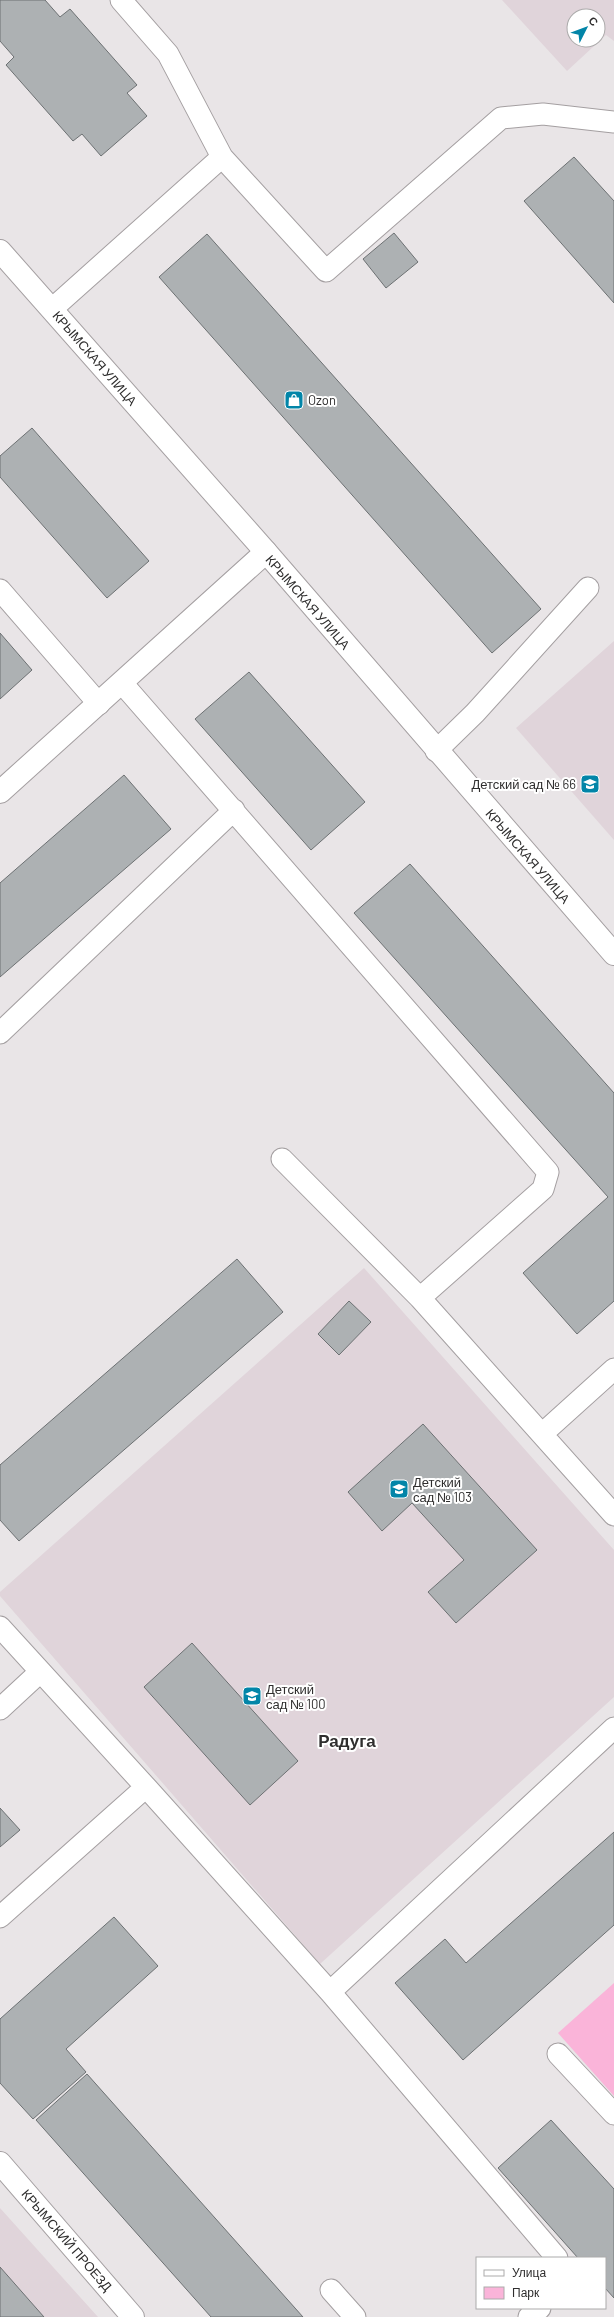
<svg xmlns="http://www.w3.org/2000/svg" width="614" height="2317" font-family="Barlow,sans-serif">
  <rect width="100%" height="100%" fill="#e9e5e7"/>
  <!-- built -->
  <path fill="#e0d4da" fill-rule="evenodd" d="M 502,0 L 614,0 L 614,41 L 606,35 L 567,71 ZM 574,16 L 598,16 L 598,40 L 574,40 Z
    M 614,641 L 614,840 L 516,728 Z
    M 364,1268 L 614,1550 L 614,1697 L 320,1964 L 0,1596 L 0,1592 Z
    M 0,2208 L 98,2317 L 0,2317 Z"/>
  <!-- green -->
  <path fill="#fab4d9" d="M 614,1983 L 614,2096 L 558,2033 Z"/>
  <!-- building -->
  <path fill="#adb1b3" stroke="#6d7173" d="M 0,0 L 45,0 L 60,17 L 70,9 L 137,85 L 127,93 L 147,116 L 101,156 L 82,134 L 73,141 L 6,65 L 14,57 L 0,41 Z
    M 574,157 L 614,201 L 614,303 L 524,201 Z
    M 394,233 L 418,262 L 386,288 L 363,259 Z
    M 207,234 L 541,609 L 492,653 L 159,277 Z
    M 32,428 L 149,561 L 107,598 L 0,477 L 0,456 Z
    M 0,633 L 32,670 L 0,699 Z
    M 249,672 L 365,802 L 311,850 L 195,719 Z
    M 124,775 L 171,829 L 0,977 L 0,883 Z
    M 410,864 L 614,1093 L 614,1301 L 577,1334 L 523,1273 L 608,1197 L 354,913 Z
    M 237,1259 L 283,1312 L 19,1541 L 0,1520 L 0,1465 Z
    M 349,1301 L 371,1322 L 339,1355 L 318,1334 Z
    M 423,1424 L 537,1550 L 456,1623 L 428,1592 L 464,1560 L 412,1503 L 382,1531 L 348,1492 Z
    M 192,1643 L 298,1761 L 250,1805 L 144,1687 Z
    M 0,1808 L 20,1830 L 0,1847 Z
    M 614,1832 L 614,1925 L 463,2060 L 395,1983 L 445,1939 L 466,1963 Z
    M 114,1917 L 158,1966 L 66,2049 L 86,2072 L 33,2119 L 0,2083 L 0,2019 Z
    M 87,2074 L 303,2317 L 211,2317 L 36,2120 Z
    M 551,2120 L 614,2189 L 614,2298 L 605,2288 L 605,2258 L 578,2258 L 498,2168 Z
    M 0,2267 L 44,2317 L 0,2317 Z"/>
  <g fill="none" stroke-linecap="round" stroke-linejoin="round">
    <!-- service casing -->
    <g stroke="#a49fa1" stroke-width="23">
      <path id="service" d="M 121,0 L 168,54 L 222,157
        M 52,309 L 222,157 L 326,271 L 501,118 L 543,114 L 614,122
        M 0,590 L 99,704
        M 122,683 L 548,1172 L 543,1189 L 420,1298
        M 436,751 L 475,713 L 588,588
        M 0,1033 L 234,810
        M 282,1159 L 420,1298 L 614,1515
        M 542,1434 L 614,1369
        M 0,1627 L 146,1787
        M 0,1709 L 40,1672
        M 0,1917 L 146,1787 L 330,1992 L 614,1728
        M 330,1992 L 557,2258
        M 558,2054 L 614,2114
        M 331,2290 L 355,2317
        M 529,2317 L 540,2308"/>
    </g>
    <!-- minor casing -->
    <g stroke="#a49fa1" stroke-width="24">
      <path id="minor" d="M 0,792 L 266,552
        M 0,2163 L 133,2317"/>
    </g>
    <!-- secondary casing -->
    <g stroke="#a49fa1" stroke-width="24">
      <path id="secondary" d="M 0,251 L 266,552 L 614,954"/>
    </g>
    <!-- service -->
    <use href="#service" stroke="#fff" stroke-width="21"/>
    <!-- minor -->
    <use href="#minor" stroke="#fff" stroke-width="22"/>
    <!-- secondary -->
    <use href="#secondary" stroke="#fff" stroke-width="22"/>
  </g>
  <!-- icons -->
  <defs>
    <g id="shop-square" transform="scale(1)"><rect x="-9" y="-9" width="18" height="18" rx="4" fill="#0285a8" stroke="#fff"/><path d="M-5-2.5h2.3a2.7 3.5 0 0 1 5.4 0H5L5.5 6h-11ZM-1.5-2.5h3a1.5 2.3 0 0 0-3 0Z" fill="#fff"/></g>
    <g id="school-square" transform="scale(1)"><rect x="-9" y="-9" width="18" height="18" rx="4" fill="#0285a8" stroke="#fff"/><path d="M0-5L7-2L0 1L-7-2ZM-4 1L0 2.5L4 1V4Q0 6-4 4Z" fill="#fff"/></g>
  </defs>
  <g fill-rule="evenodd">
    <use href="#shop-square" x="294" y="400"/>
    <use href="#school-square" x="590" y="784"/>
    <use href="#school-square" x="399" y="1489"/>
    <use href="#school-square" x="252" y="1696"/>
  </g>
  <g text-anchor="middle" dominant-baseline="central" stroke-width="4" stroke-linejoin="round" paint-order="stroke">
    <!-- street labels -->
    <g font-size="13" fill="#2f2e2e" stroke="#fff">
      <text transform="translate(95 358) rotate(49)">КРЫМСКАЯ УЛИЦА</text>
      <text transform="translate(308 602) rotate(49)">КРЫМСКАЯ УЛИЦА</text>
      <text transform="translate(528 856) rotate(49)">КРЫМСКАЯ УЛИЦА</text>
      <text transform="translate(67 2240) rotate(49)">КРЫМСКИЙ ПРОЕЗД</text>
    </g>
    <!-- poi labels -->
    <g font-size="13" fill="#2f2e2e" stroke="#fff" text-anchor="start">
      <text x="308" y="400">Ozon</text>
      <text x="576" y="784" text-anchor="end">Детский сад № 66</text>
      <text x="413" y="1482">Детский<tspan x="413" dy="15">сад № 103</tspan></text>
      <text x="266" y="1689">Детский<tspan x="266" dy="15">сад № 100</tspan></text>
    </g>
    <!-- district labels -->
    <g font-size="17" font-weight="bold" fill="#2f2e2e" stroke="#fff">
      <text x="347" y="1740">Радуга</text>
    </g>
  </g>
  <!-- legend -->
  <rect x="476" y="2257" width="130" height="52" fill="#ffffff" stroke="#acabab"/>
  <rect x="484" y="2270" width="20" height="6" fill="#ffffff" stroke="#acabab"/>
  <text x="512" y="2277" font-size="12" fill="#2f2e2e">Улица</text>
  <rect x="484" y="2287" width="20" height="12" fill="#fab4d9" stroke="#acabab"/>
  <text x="512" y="2297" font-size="12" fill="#2f2e2e">Парк</text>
  <!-- north arrow -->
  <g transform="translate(586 28) rotate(48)"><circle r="19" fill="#ffffff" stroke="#acabab"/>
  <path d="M0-3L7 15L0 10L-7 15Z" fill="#0285a8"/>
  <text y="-6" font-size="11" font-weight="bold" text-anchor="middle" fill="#2f2e2e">С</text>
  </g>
</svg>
